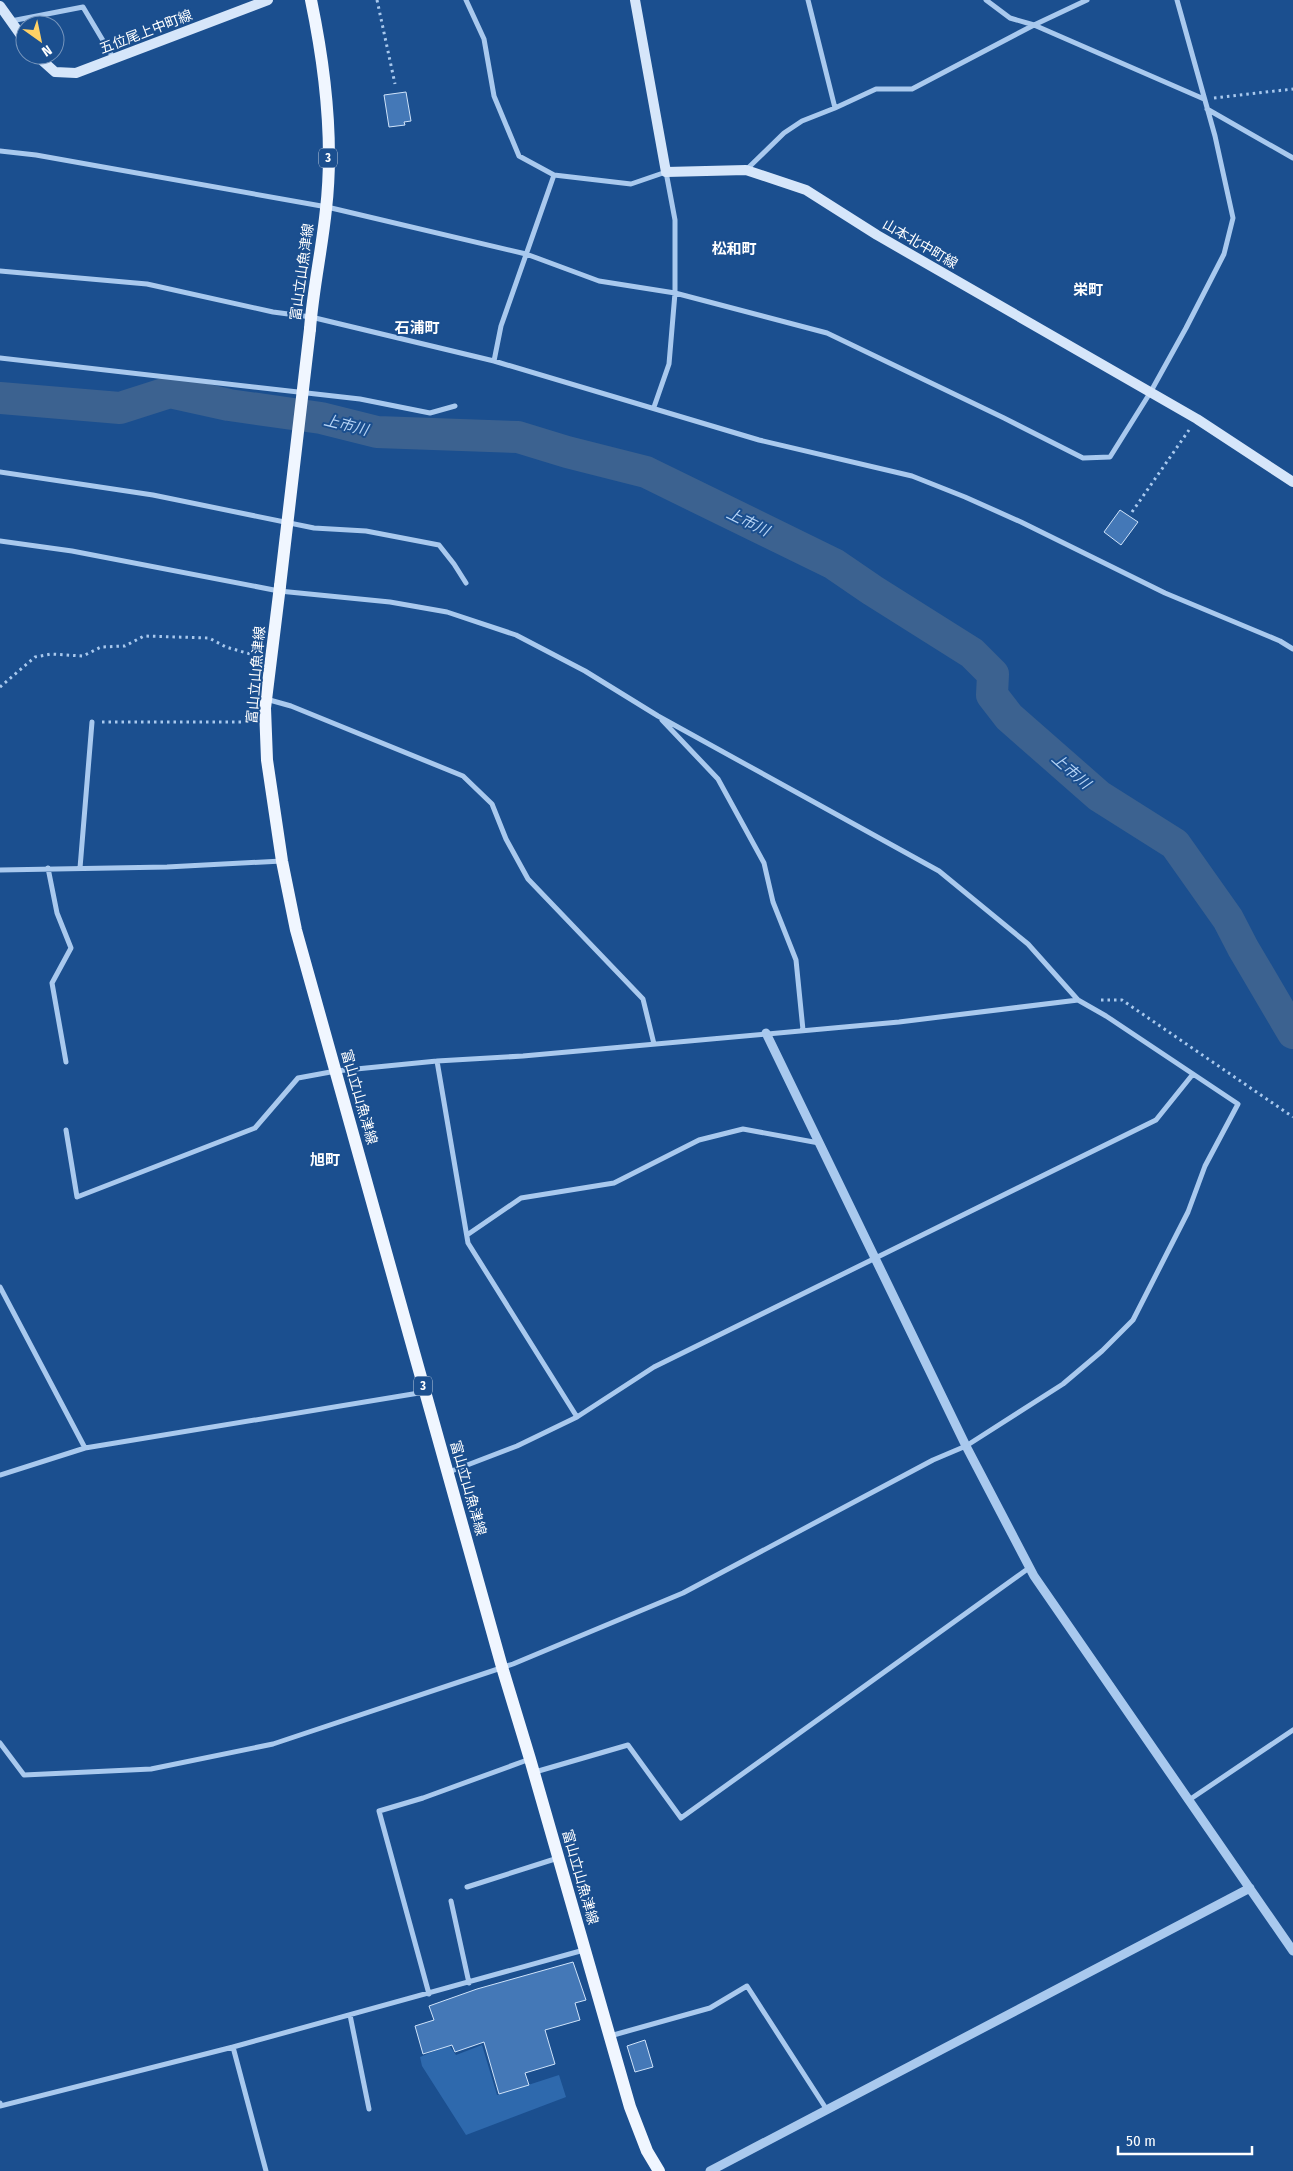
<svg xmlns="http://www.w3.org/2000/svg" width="1293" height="2171" font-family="'Fira Sans Condensed','Noto Sans JP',sans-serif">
  <rect width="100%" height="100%" fill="#1b4f8f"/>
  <!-- green -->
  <path fill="#2e69ad" d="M 449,2045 L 456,2055 L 482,2045 L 497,2095 L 559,2075 L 566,2097 L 466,2135 L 422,2066 L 420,2057 Z"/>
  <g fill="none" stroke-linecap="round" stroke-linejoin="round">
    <!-- river -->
    <path stroke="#3c6290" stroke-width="32" d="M 0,398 L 120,408 L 170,392 L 229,405 L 321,418 L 377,432 L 518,437 L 567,452 L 646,472 L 834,564 L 872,590 L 972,653 L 993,674 L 992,695 L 1009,717 L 1099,796 L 1175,844 L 1228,919 L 1243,948 L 1293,1033"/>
  </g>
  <!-- building -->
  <path fill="#4478b7" stroke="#cfe3fa" d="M 406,92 L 411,121 L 404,122 L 405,125 L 389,127 L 384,95 Z
    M 1120,510 L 1138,522 L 1121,545 L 1104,532 Z
    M 573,1962 L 586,2000 L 575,2003 L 580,2020 L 545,2030 L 555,2064 L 525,2073 L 529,2085 L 499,2094 L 484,2042 L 455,2052 L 452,2045 L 423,2054 L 415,2026 L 434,2020 L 429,2006 L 477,1989 Z
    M 645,2040 L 653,2067 L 635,2072 L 627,2046 Z"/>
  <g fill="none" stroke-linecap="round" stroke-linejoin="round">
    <!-- path -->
    <path stroke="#a9c9ee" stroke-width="3" stroke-dasharray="2.5 4" stroke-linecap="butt" d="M 377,0 L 395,84
      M 1214,98 L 1293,89
      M 1132,512 L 1189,430
      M 0,687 L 35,657 L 51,654 L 83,656 L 101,647 L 125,646 L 144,636 L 209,638 L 226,647 L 257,656
      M 102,722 L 250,722
      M 1101,1000 L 1122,1000 L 1293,1117"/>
    <!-- minor -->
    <path stroke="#a9c9ee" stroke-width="5" d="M 466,0 L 484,39 L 494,96 L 519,156 L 554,175 L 501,326 L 494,361
      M 986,0 L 1010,18 L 1034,25 L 1204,99
      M 11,21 L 83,7 L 114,59
      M 835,108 L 876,89 L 912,89 L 1034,25 L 1087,0
      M 1207,109 L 1293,158
      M 0,151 L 36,155 L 327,207 L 526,254 L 599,281 L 675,293 L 827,333 L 1004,418 L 1083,458 L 1110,457 L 1150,393 L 1186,328 L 1224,254 L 1233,218 L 1215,136 L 1177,0
      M 746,170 L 784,133 L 802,121 L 835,108 L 808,0
      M 554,175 L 631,184 L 666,172 L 675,220 L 675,293 L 669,364 L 654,407
      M 0,271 L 147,284 L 273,312 L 311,317 L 494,361 L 759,440 L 912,476 L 965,497 L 1021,522 L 1165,593 L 1280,641 L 1293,649
      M 0,358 L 360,399 L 430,413 L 455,406
      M 0,472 L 153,495 L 314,528 L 366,531 L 439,545 L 454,564 L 466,583
      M 0,541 L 72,551 L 279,591 L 390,602 L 447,612 L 516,635 L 585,671 L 658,716 L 939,871 L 1028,944 L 1078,1000 L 1106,1016 L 1238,1104 L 1205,1166 L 1188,1212 L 1133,1320 L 1102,1351 L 1063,1384 L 966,1446 L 933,1460 L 683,1593 L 513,1664 L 273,1744 L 151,1769 L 24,1775 L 0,1743
      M 266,699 L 291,706 L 463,776 L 492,804 L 506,839 L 528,879 L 643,999 L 654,1044
      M 662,720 L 718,779 L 764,863 L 773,902 L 796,960 L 803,1030
      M 48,868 L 57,913 L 71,948 L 52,983 L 66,1062
      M 80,868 L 92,722
      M 0,870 L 167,867 L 282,861
      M 437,1061 L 468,1243 L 577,1417 L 654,1367 L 1156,1120 L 1193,1074
      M 66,1130 L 77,1197 L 255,1128 L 298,1078 L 336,1071 L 437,1061 L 523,1056 L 899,1022 L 1078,1000
      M 467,1235 L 521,1198 L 614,1183 L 699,1140 L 743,1129 L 819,1143
      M 0,1287 L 85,1448
      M 449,1472 L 517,1446 L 577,1417
      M 0,1475 L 85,1448 L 425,1392
      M 535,1772 L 628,1745 L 681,1818 L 1029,1568
      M 1189,1800 L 1293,1730
      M 467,1887 L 558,1858
      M 451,1901 L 469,1983
      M 429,1994 L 379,1811 L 423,1798 L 530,1759
      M 350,2015 L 369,2109
      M 610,2036 L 710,2008 L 747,1986 L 827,2110
      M 233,2047 L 266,2171
      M 0,2103 L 0,2106 L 233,2047 L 584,1950"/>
    <!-- tertiary -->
    <path stroke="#a9c9ee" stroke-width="9" d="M 766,1033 L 966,1446 L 1034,1576 L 1293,1951
      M 710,2171 L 1250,1888"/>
    <!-- secondary -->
    <path stroke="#d6e6fa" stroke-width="10" d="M 635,0 L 666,172 L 746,170 L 806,190 L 877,235 L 1197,419 L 1293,482
      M 0,6 L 25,41
      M 36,55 L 55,72 L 76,73 L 268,0"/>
    <!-- primary -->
    <path stroke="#f0f6ff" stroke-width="12" d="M 310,329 C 313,289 322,249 326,209 C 334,140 325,67 311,0
      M 280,586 L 265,708 L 267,760 L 282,861 L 296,930 L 502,1667 L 530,1759 L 630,2107 L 647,2151 L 659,2171"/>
    <!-- primary-bridge -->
    <path stroke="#f0f6ff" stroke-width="12" d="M 280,586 L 310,329"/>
  </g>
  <g text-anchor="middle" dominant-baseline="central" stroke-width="4" stroke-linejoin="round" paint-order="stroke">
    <!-- shield labels -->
    <g fill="#1b4f8f" stroke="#bbcadd" stroke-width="1">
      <rect x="319" y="148.5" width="18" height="19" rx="4"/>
      <rect x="414" y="1376.5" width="18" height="19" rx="4"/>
    </g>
    <g font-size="12" font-weight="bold" fill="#fff">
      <text x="328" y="158">3</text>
      <text x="423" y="1386">3</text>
    </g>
    <!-- street labels -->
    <g font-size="14" fill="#fff" stroke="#1b4f8f">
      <text transform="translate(146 32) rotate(-21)">五位尾上中町線</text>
      <text transform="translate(920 244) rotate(30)">山本北中町線</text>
      <text transform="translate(302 272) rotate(-82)">富山立山魚津線</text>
      <text transform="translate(256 675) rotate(-85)">富山立山魚津線</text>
      <text transform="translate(359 1097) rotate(74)">富山立山魚津線</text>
      <text transform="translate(468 1488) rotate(74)">富山立山魚津線</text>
      <text transform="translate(580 1877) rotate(74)">富山立山魚津線</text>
    </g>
    <!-- neighbourhood labels -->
    <g font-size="15" font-weight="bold" fill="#fff" stroke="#1b4f8f">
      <text x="734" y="249">松和町</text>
      <text x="1088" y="290">栄町</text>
      <text x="417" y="328">石浦町</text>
      <text x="325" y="1160">旭町</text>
    </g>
    <!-- water labels -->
    <g font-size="15" font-style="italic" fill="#b5d3f5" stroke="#1b4f8f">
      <text transform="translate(346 425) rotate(14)">上市川</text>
      <text transform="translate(748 522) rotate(26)">上市川</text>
      <text transform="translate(1071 771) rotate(41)">上市川</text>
    </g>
  </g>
  <!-- north arrow -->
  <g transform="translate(40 40) rotate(147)"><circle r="24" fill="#1b4f8f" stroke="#7695bc"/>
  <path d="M0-4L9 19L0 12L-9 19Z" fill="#ffd166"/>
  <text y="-8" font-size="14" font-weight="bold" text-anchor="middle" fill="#ffffff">N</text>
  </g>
  <!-- scale -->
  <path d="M1118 2146v8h134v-8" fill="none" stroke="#ffffff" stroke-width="2.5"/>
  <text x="1126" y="2146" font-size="15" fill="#ffffff" stroke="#1b4f8f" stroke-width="4" paint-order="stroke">50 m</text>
</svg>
